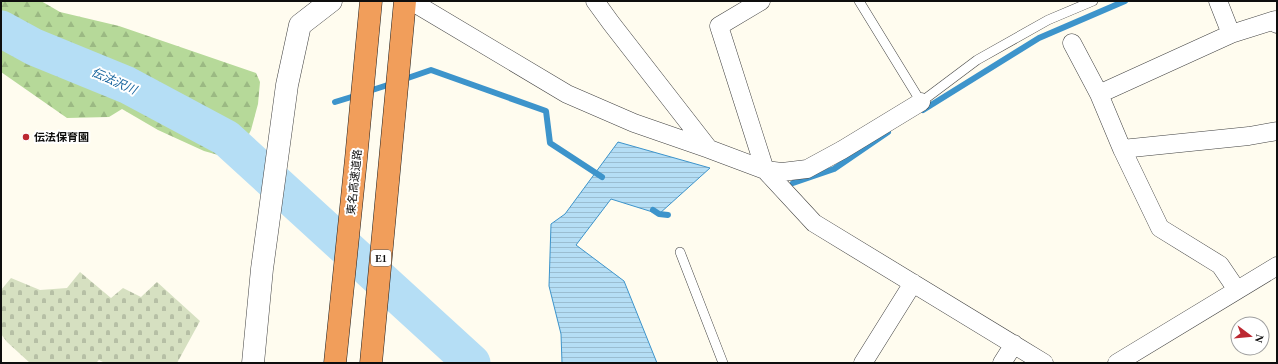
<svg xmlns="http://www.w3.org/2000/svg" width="1278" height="364" font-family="'Times New Roman','Noto Sans JP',serif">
  <defs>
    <pattern id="forest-firs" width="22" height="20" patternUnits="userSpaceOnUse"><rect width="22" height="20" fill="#b6d999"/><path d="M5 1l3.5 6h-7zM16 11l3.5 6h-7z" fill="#9bb983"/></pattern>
    <pattern id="cemetery-stones" width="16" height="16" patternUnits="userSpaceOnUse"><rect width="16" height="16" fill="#d6e0c1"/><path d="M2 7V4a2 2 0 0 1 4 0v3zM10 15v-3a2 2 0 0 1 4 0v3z" fill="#b6bfa5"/></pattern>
    <pattern id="water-rules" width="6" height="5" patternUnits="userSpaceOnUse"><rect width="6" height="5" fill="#b5def5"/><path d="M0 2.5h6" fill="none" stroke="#9abdd1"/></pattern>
  </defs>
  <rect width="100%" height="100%" fill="#fffcef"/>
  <!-- forest -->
  <path fill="url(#forest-firs)" d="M 1,1 L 41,1 L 60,12 L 119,26 L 256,73 L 260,82 L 258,104 L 251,130 L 236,160 L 204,151 L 158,130 L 122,109 L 109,117 L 67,118 L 1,72 Z"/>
  <!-- cemetery -->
  <path fill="url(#cemetery-stones)" d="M 80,272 L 111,298 L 123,288 L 141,297 L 157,282 L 200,321 L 177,363 L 105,363 L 99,360 L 96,363 L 30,363 L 7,342 L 1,334 L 1,290 L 11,278 L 40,290 L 67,288 Z"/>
  <!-- water -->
  <path fill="url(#water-rules)" stroke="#3d94cb" d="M 618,142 L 710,168 L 659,214 L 611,199 L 576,245 L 624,281 L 657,363 L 562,363 L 561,334 L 549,286 L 551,224 L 565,214 Z"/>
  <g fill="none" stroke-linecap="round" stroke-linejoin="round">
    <!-- stream -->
    <path stroke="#3d94cb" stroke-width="6" d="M 402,80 L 431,70 L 546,111 L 550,143 L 602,177
      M 366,92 L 394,83
      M 335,102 L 358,95
      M 923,110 L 1039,38 L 1125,1
      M 793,183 L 834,169 L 888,132
      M 653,210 L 659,214 L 668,215"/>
    <!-- river -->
    <path stroke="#b5def5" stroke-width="37" d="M 1,29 L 34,47 L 127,85 L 226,138 L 472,363"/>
    <!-- service casing -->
    <g stroke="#414141" stroke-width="10">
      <path id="service" d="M 859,1 L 921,102 L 977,60 L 1048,20 L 1093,1
        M 680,252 L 723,363"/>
    </g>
    <!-- minor casing -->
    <g stroke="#414141" stroke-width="19">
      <path id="minor" d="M 411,1 L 567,94 L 634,123 L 709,149 L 765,170 L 782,172 L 807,169 L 842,150 L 921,102
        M 595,1 L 611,23 L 709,149
        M 761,1 L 719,26 L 765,170 L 814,223 L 1044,363
        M 1218,1 L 1231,34
        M 1072,43 L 1099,94
        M 1122,149 L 1249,136 L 1277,131
        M 1237,290 L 1220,265 L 1160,228 L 1122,149 L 1099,94 L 1231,34 L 1275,20 L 1277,24
        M 863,363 L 913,283
        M 1002,363 L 1014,344
        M 1117,363 L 1277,266"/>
    </g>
    <!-- tertiary casing -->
    <g stroke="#414141" stroke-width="23">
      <path id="tertiary" d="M 253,363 L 262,269 L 287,85 L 300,25 L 331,1"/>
    </g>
    <!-- motorway casing -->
    <g stroke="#1f1f1f" stroke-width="23">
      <path id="motorway" d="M 335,363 L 356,159 L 371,1
        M 371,363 L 405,1"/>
    </g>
    <!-- service -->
    <use href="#service" stroke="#fff" stroke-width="9"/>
    <!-- minor -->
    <use href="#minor" stroke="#fff" stroke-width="18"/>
    <!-- tertiary -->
    <use href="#tertiary" stroke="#fff" stroke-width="22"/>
    <!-- motorway -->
    <use href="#motorway" stroke="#f19e5b" stroke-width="22"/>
  </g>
  <!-- markers -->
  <circle fill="#bc2831" stroke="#fff" stroke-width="1.5" cx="26" cy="137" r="4"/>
  <g text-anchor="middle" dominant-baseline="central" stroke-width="4" stroke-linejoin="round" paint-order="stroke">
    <!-- shield labels -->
    <rect fill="#fff" stroke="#565656" stroke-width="1" x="371" y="250" width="20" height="16" rx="3"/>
    <g font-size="10" font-weight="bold" fill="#0e0e0e">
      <text x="381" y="258">E1</text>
    </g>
    <!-- poi labels -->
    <g font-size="11" font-weight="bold" fill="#0e0e0e" stroke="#fff" text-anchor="start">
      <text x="34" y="137">伝法保育園</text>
    </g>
    <!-- street labels -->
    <g font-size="11" fill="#0e0e0e" stroke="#fff">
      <text transform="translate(354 182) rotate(-84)">東名高速道路</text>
    </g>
    <!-- water labels -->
    <g font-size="12" font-style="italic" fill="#19659e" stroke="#fff">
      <text transform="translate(114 81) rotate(24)">伝法沢川</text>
    </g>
  </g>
  <!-- border -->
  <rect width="1278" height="364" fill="none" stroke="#0e0e0e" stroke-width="4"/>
  <!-- north arrow -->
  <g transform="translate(1250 336) rotate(106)"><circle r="19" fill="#ffffff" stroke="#9f9f9f"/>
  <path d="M0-3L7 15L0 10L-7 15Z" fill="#bc2831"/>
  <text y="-6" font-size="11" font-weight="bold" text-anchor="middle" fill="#0e0e0e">N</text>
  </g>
</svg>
